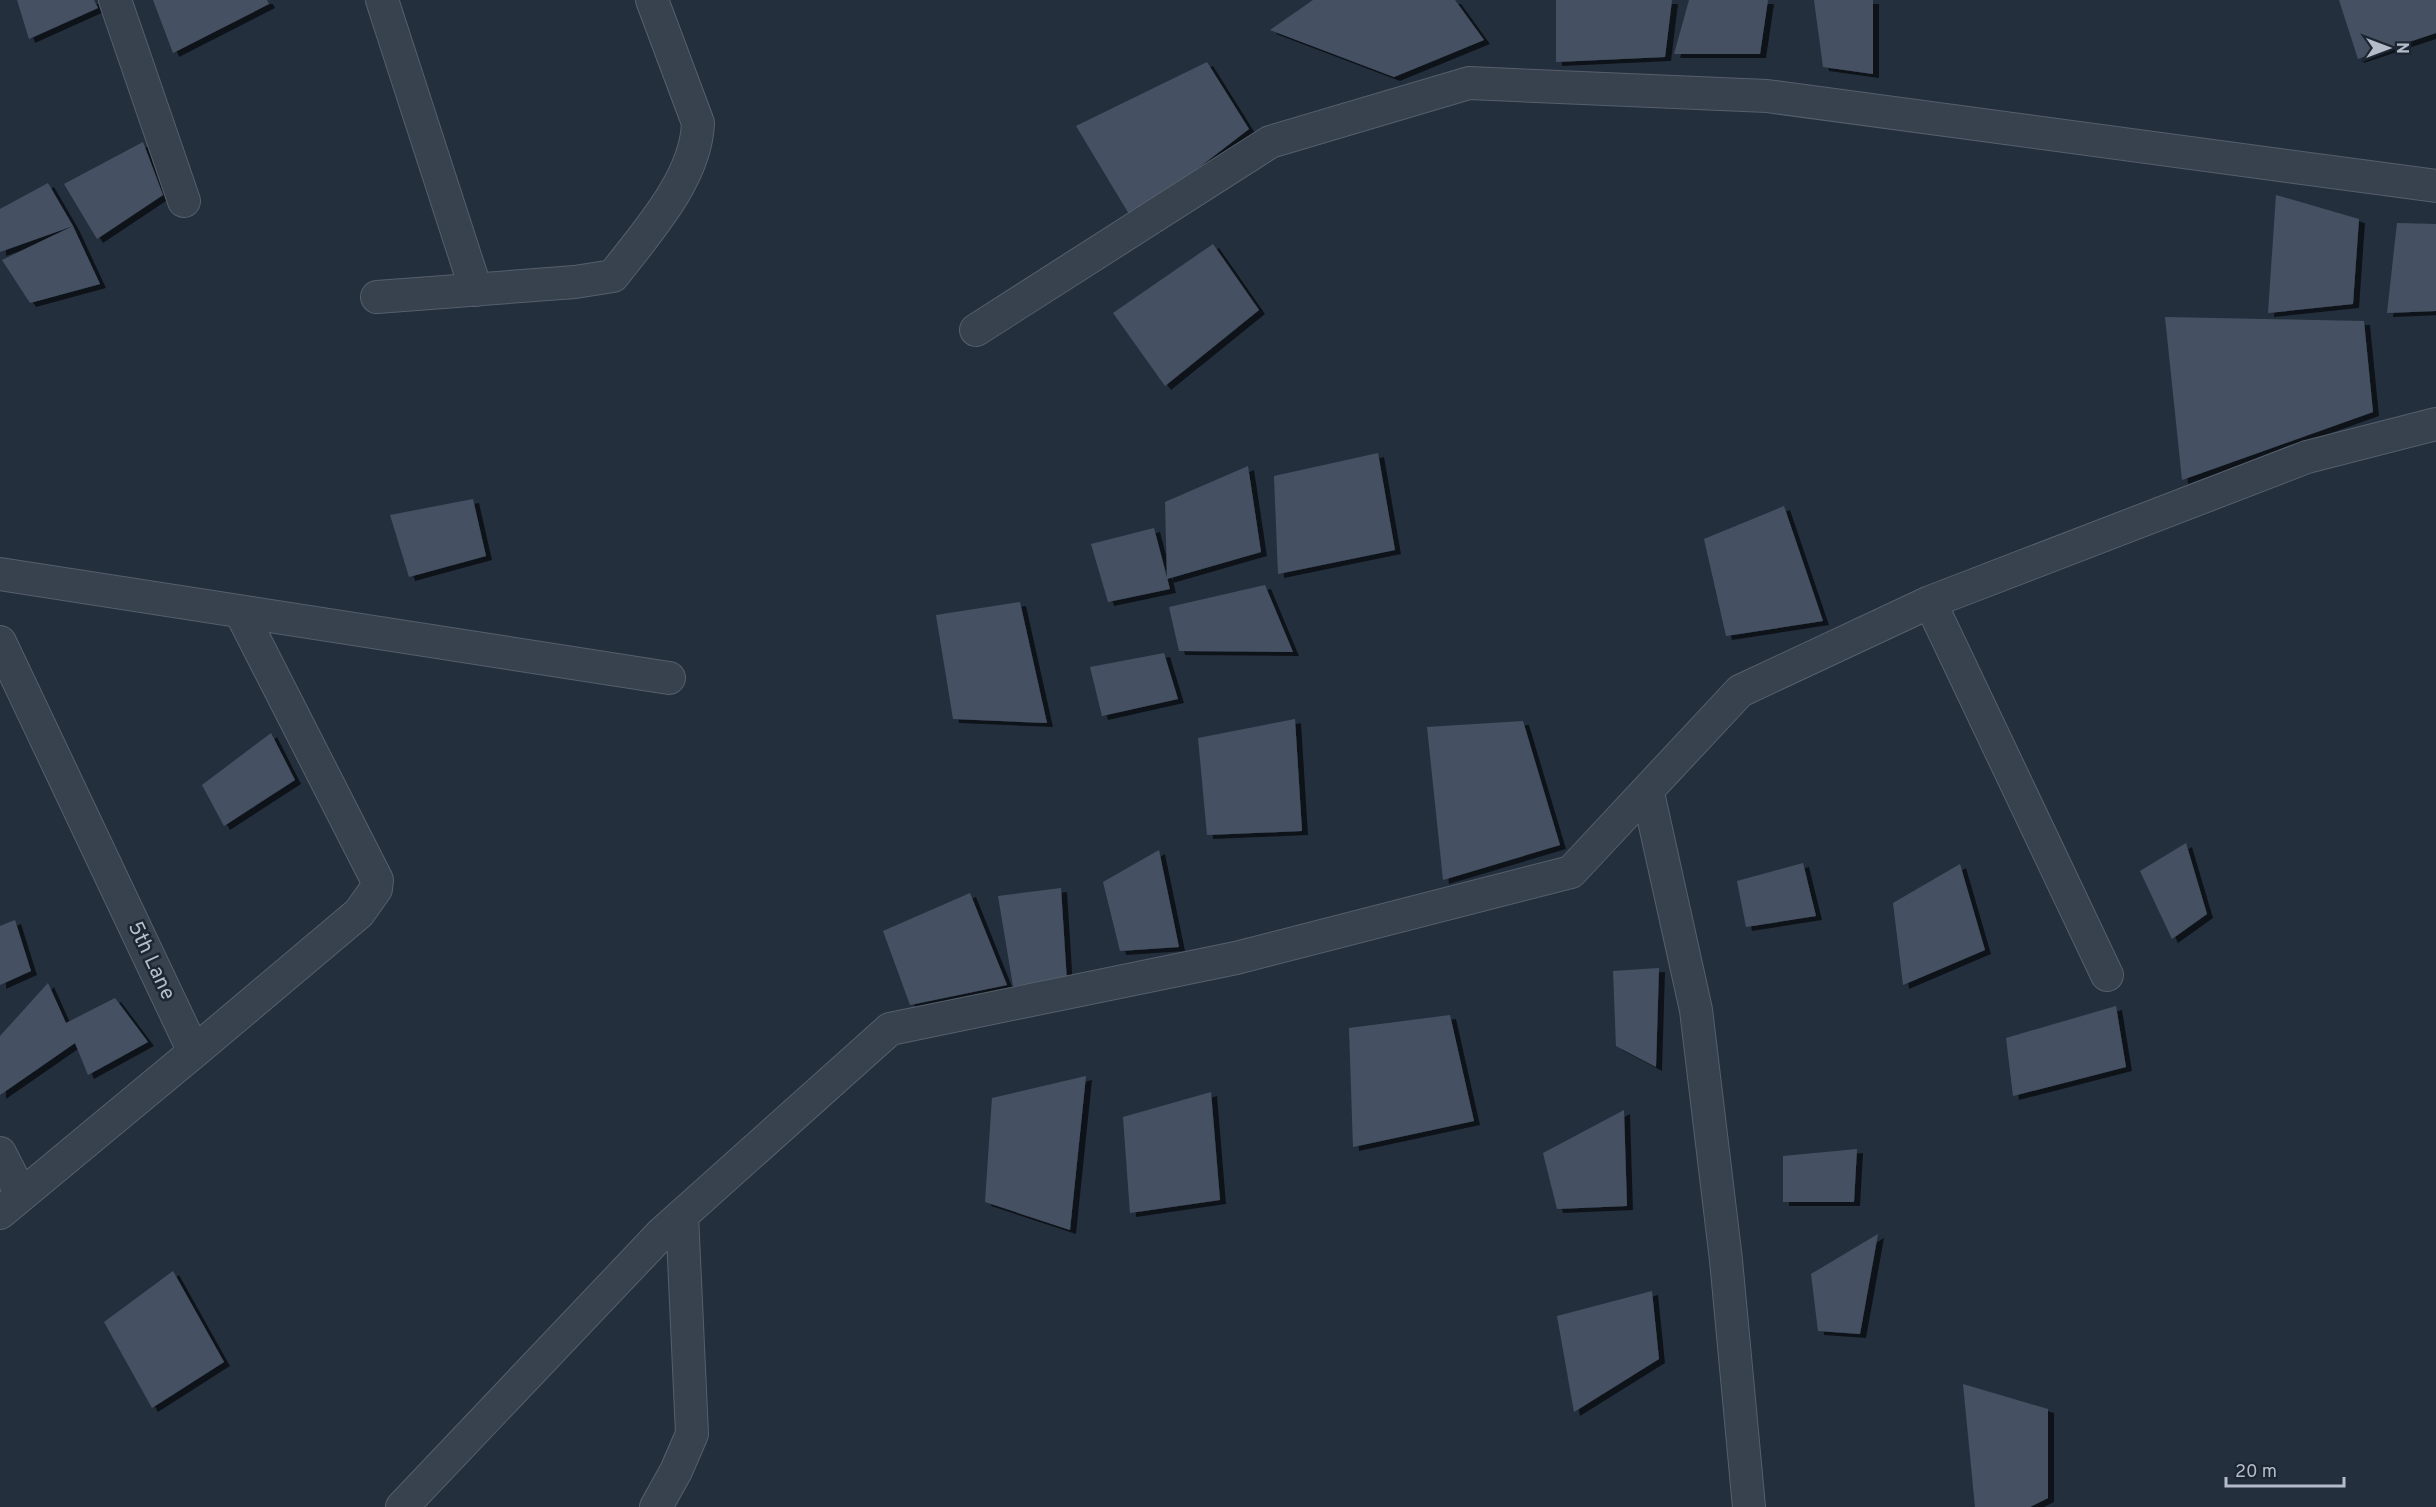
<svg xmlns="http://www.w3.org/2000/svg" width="2436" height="1507" font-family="Overpass,sans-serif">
  <defs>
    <filter id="shadow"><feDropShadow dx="6" dy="4" stdDeviation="0" flood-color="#0009"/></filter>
  </defs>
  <rect width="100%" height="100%" fill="#242f3e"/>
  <!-- building -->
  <path fill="#455162" filter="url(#shadow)" d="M 17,0 L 94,0 L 98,8 L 29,39 Z
    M 153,0 L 267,0 L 269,4 L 173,53 Z
    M 1313,0 L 1455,0 L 1484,40 L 1394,77 L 1270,30 Z
    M 1556,0 L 1672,0 L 1665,57 L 1556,62 Z
    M 1689,0 L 1768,0 L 1760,54 L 1674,54 Z
    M 1814,0 L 1873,0 L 1873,74 L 1823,67 Z
    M 2339,0 L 2436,0 L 2436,33 L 2358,59 Z
    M 1207,62 L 1249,129 L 1132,219 L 1076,126 Z
    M 143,142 L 163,195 L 97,239 L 64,184 Z
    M 48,183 L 73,226 L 0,252 L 0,209 Z
    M 2276,195 L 2359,219 L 2353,304 L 2268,313 Z
    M 2397,223 L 2436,224 L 2436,311 L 2387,313 Z
    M 73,226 L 100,284 L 30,303 L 2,260 Z
    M 1213,244 L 1259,310 L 1165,386 L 1113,313 Z
    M 2165,317 L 2364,321 L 2373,412 L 2182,480 Z
    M 1378,453 L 1395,550 L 1278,574 L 1274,476 Z
    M 1248,466 L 1261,552 L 1167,579 L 1165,502 Z
    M 473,499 L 486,556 L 409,577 L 390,515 Z
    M 1784,506 L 1823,621 L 1726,636 L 1704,539 Z
    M 1154,528 L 1170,589 L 1108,602 L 1091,544 Z
    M 1265,585 L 1293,652 L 1179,651 L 1169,607 Z
    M 1020,602 L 1047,723 L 953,719 L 936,615 Z
    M 1164,653 L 1178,699 L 1102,716 L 1090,667 Z
    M 1295,719 L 1302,831 L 1207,835 L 1198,738 Z
    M 1523,721 L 1560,845 L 1443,880 L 1427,727 Z
    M 271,733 L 295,780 L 224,826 L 202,785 Z
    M 2186,843 L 2207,914 L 2172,939 L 2140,871 Z
    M 1159,850 L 1179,947 L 1120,951 L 1103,882 Z
    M 1803,863 L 1816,916 L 1746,927 L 1737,881 Z
    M 1960,864 L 1985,950 L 1903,985 L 1893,903 Z
    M 1061,888 L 1067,982 L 1013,986 L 998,896 Z
    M 970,893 L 1007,985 L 910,1005 L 883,931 Z
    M 15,920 L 31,971 L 0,985 L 0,926 Z
    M 1659,968 L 1656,1067 L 1616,1046 L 1613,971 Z
    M 48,983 L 66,1023 L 115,998 L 148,1042 L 88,1075 L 75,1043 L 0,1095 L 0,1036 Z
    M 2116,1006 L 2126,1067 L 2013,1096 L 2006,1038 Z
    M 1450,1015 L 1474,1121 L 1353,1147 L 1349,1028 Z
    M 1086,1076 L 1070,1230 L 985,1202 L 992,1098 Z
    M 1211,1092 L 1220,1200 L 1130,1213 L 1123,1117 Z
    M 1624,1110 L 1627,1206 L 1557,1209 L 1543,1153 Z
    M 1857,1149 L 1854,1202 L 1783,1202 L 1783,1156 Z
    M 1878,1234 L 1860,1334 L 1818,1331 L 1811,1274 Z
    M 173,1271 L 224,1362 L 152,1408 L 104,1322 Z
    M 1652,1291 L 1659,1359 L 1574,1412 L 1557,1316 Z
    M 1963,1384 L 2048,1409 L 2048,1498 L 2030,1507 L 1975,1507 Z"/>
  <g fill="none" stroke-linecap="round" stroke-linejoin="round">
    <!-- minor casing -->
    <g stroke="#565f6c" stroke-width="34">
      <path id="minor" d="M 115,0 L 184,201
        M 382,0 L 476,290
        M 377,297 L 575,282 L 613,276 C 646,233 696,179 698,123 L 652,0
        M 976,330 L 1270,142 L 1469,83 L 1767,96 L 2436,186
        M 0,574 L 669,678
        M 1930,602 L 2107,975
        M 0,642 L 194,1052 L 0,1213
        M 1648,793 L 1696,1010 L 1726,1260 L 1749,1507
        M 194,1052 L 359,913 L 376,889 L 377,880 L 241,613
        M 0,1153 L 21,1194
        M 402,1507 L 661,1234 L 890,1029 L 1236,958 L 1571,872 L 1740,691 L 1930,602 L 2307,457 L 2436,424
        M 656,1507 L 676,1471 L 692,1434 L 682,1215"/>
    </g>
    <!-- minor -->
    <use href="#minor" stroke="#38414e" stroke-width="32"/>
  </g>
  <g text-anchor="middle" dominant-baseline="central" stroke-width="5" stroke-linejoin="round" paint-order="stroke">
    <!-- street labels -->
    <g font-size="21" fill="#b4bcc9" stroke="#1d2633">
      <text transform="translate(151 961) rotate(65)">5th Lane</text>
    </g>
  </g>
  <!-- north arrow -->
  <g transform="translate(2388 48) rotate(90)" stroke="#1d2633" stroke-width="4.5" paint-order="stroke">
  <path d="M0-4.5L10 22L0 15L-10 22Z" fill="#b4bcc9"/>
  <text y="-9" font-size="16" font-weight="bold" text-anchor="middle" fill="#b4bcc9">N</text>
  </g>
  <!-- scale -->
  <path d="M2226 1477v9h118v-9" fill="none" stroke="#b4bcc9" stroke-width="3"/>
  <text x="2235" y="1477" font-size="18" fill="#b4bcc9" stroke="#1d2633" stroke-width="4.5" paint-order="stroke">20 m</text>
</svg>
